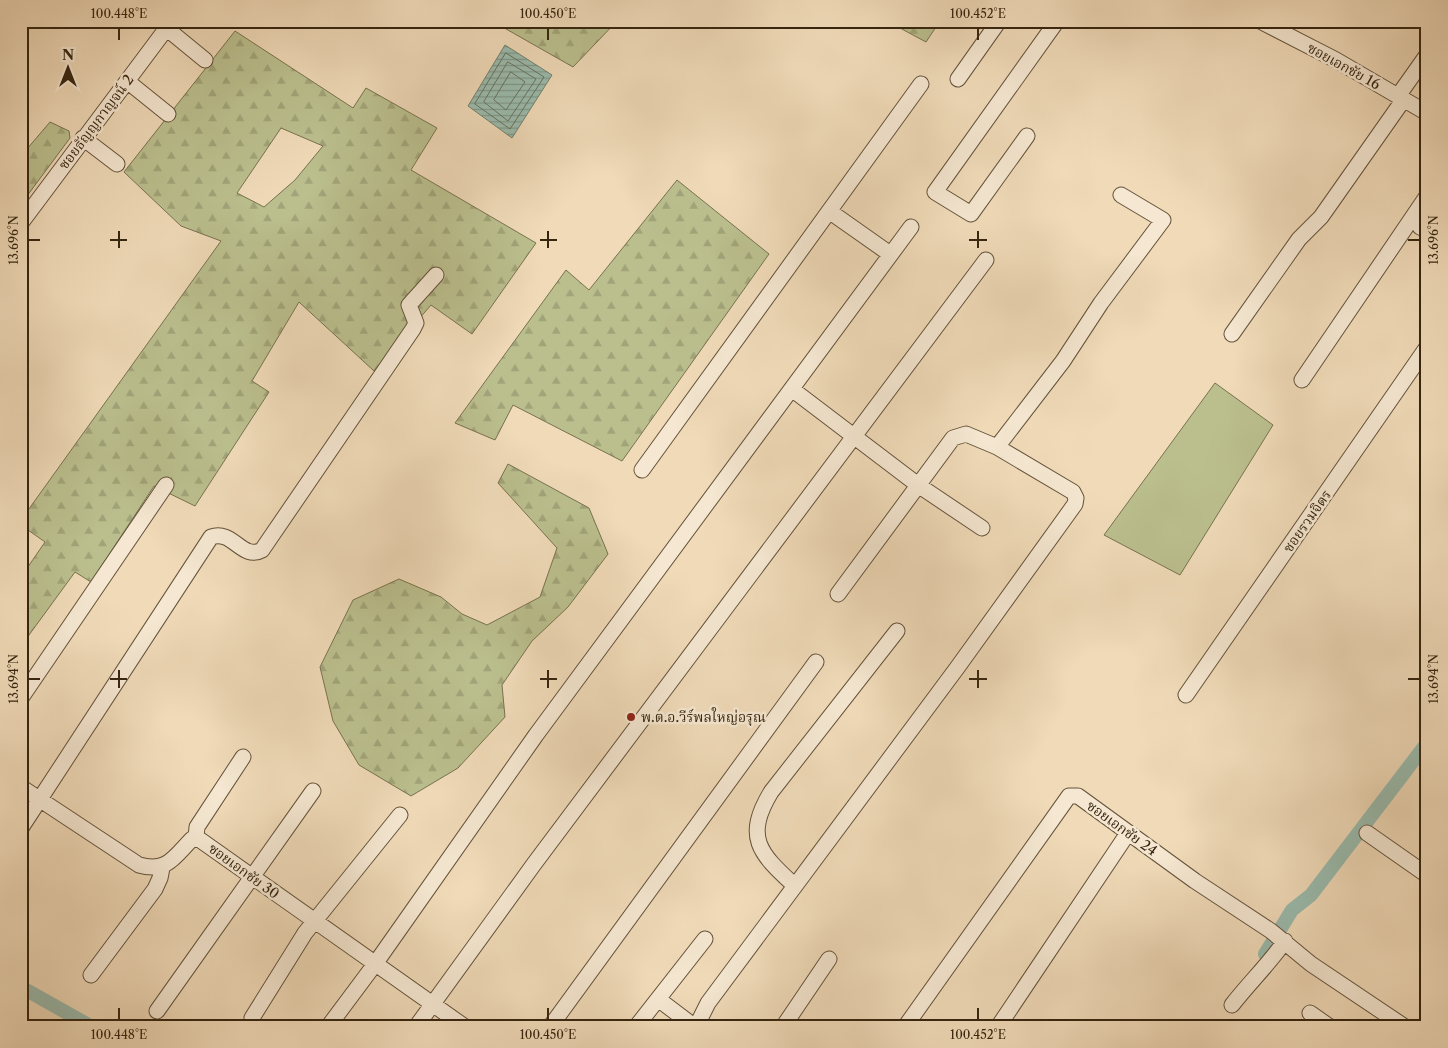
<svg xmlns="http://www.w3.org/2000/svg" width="1448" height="1048" font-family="'Libre Caslon Text','Noto Serif Thai',serif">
  <defs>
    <pattern id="forest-firs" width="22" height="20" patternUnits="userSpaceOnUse" patternTransform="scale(1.25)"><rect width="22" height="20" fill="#bbbf8e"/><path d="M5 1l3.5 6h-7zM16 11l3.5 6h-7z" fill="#a1a479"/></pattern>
    <pattern id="water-rules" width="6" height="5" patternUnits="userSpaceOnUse" patternTransform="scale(1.25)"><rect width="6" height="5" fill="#9abbad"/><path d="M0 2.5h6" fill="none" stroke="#7e988b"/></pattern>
  </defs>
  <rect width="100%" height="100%" fill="#f0dab8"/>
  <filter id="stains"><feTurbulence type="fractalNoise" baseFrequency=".004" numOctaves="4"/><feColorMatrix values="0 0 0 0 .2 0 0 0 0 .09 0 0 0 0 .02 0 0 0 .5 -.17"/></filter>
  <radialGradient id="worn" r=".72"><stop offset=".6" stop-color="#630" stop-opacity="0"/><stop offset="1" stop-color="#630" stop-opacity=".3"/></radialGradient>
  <!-- green -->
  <path fill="#bbbf8e" stroke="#78724f" d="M 1215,383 L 1273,425 L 1180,575 L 1104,535 Z"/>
  <!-- forest -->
  <path fill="url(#forest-firs)" stroke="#78724f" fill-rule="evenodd" d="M 492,21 L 617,21 L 573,67 Z
    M 887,21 L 940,21 L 926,42 Z
    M 235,31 L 353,108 L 366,88 L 437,128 L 411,170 L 536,243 L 472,334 L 431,305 L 374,371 L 299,302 L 252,381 L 269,392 L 195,506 L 154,486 L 91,582 L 75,572 L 21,646 L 21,577 L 45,542 L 21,525 L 21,520 L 221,241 L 181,226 L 124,172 ZM 281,128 L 323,146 L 295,180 L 264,207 L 237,193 Z
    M 50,122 L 69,131 L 70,138 L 21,204 L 21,156 Z
    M 677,180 L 769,254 L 622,461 L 513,405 L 495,440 L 455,423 L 566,270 L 589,290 Z
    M 508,464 L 589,508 L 608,554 L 568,607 L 532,641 L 502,685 L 505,717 L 458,768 L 411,796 L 359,765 L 333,721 L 320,667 L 353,600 L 399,579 L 441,597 L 462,614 L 487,625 L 540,597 L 557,548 L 498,483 Z"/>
  <!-- water -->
  <path fill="url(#water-rules)" stroke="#727f6e" d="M 505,45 L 552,75 L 512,138 L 468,106 Z"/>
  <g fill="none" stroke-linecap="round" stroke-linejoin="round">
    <!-- shore -->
    <path stroke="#68705e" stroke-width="1" d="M 506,53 L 544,77 L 510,129 L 475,104 Z
      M 508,62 L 536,79 L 508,121 L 484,102 Z
      M 511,72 L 525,82 L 506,110 L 494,100 Z"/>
    <!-- canal -->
    <path stroke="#9abbad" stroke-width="14" d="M 1265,954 L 1292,910 L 1311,895 L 1427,743
      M 21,987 L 92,1027"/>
    <!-- minor casing -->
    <g stroke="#64523a" stroke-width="17">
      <path id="minor" d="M 1260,21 L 1336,60 L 1427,113
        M 166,28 L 205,60
        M 958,79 L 999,21
        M 127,81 L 168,114
        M 1398,96 L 1427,55
        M 1027,136 L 971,214 L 935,192 L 1057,21
        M 83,138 L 117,164
        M 829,211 L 890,254
        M 21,223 L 172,21
        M 1420,227 L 1427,230
        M 1232,334 L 1299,239 L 1321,217 L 1404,99
        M 1302,380 L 1427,196
        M 793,390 L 918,485 L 982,528
        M 642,470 L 921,84
        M 838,594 L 953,438 L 966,434 L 997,447 L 1063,361 L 1101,303 L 1163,220 L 1121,195
        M 1186,695 L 1427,347
        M 21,698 L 166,485
        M 21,787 L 139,865 C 167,873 174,857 192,839 L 196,837 L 465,1027
        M 21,828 L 211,537 C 233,529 242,561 262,550 L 413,329 L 416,323 L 409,305 L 436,275
        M 1367,833 L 1427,875
        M 196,837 L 197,827 L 243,757
        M 794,885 C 759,853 744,837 771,792 L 897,631
        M 91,975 L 155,889 L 160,878 L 162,868
        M 658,999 L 695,1027
        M 1232,1005 C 1249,983 1269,964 1285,941
        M 157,1011 L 313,791
        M 1310,1013 L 1330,1027
        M 252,1018 L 305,933 L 400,815
        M 328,1027 L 375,964 L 536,735 L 911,227
        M 416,1027 L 534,864 L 986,260
        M 550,1027 L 816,662
        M 636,1027 L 705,939
        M 696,1027 L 708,1003 L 957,668 L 1075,504 L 1076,498 L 1073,492 L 997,447
        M 783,1027 L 829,959
        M 905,1027 L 1069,796 L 1078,796 L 1195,881 L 1271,931 L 1311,964 L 1405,1027
        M 998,1027 L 1128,833"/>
    </g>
    <!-- minor -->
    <use href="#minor" stroke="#f5e7d1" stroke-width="15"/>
  </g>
  <!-- ticks -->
  <path fill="none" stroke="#362510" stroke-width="2" d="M 119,28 L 119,40M 548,28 L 548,40M 978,28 L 978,40M 119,231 L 119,248M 548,231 L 548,248M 978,231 L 978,248M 28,240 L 40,240M 110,240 L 127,240M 540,240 L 557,240M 969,240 L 987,240M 1408,240 L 1420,240M 119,670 L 119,688M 548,670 L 548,688M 978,670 L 978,688M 28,679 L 40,679M 110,679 L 127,679M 540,679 L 557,679M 969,679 L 987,679M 1408,679 L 1420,679M 119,1008 L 119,1020M 548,1008 L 548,1020M 978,1008 L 978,1020"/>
  <!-- markers -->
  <circle fill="#8f2418" stroke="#f5e7d1" stroke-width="2" cx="631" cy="717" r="5"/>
  <g text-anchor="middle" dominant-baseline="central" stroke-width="5" stroke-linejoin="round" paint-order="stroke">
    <!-- street labels -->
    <g font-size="14" fill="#362510" stroke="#f5e7d1">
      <text transform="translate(1344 66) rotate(29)">ซอยเอกชัย 16</text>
      <text transform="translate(96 122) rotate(-53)">ซอยธัญญกาญจน์ 2</text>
      <text transform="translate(1307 521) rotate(-55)">ซอยรวมจิตร</text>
      <text transform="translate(1122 828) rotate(36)">ซอยเอกชัย 24</text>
      <text transform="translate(244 871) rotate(36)">ซอยเอกชัย 30</text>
    </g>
    <!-- poi labels -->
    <g font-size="14" fill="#362510" stroke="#f5e7d1" text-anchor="start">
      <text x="641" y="717">พ.ต.อ.วีร์พลใหญ่อรุณ</text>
    </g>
  </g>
  <!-- margin -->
  <rect width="1448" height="1048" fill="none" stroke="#f0dab8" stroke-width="55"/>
  <!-- north arrow -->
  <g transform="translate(68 68)" stroke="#f5e7d1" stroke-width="4" paint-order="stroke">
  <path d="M0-4L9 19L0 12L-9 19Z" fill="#362510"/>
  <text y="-8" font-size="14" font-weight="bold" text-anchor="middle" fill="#362510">N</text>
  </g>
  <rect x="28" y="28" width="1392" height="992" fill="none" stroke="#362510" stroke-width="2"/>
  <g font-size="12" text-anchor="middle" fill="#362510">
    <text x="119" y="18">100.448°E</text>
    <text x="548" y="18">100.450°E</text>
    <text x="978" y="18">100.452°E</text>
    <text transform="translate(14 240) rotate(-90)" y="4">13.696°N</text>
    <text transform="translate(1434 240) rotate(-90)" y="4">13.696°N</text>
    <text transform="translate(14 679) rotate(-90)" y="4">13.694°N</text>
    <text transform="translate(1434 679) rotate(-90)" y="4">13.694°N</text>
    <text x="119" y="1039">100.448°E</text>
    <text x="548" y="1039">100.450°E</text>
    <text x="978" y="1039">100.452°E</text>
  </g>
  <rect width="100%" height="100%" filter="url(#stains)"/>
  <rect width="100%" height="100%" fill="url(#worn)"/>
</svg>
